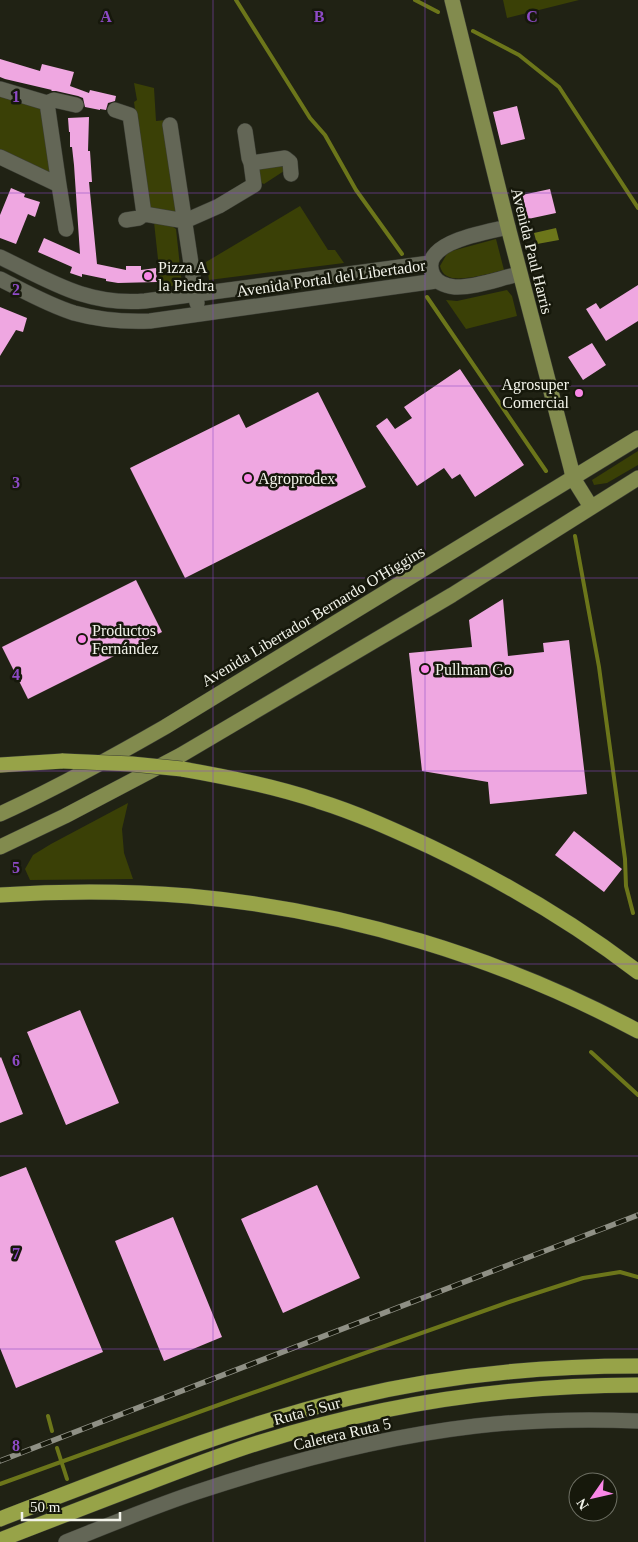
<svg xmlns="http://www.w3.org/2000/svg" width="638" height="1542" font-family="'Times New Roman',serif">
  <rect width="100%" height="100%" fill="#202214"/>
  <!-- green -->
  <path fill="#3a4006" d="M 503,0 L 579,0 L 507,18 Z
    M 134,83 L 154,88 L 156,121 L 166,120 L 176,212 L 148,207 L 134,102 L 137,100 Z
    M 0,94 L 42,107 L 51,173 L 0,152 Z
    M 284,166 L 284,171 L 264,184 L 259,182 L 258,169 Z
    M 300,206 L 328,250 L 335,250 L 344,263 L 209,280 L 206,262 Z
    M 154,222 L 169,224 L 176,229 L 182,285 L 161,287 Z
    M 496,239 L 504,270 C 491,273 458,283 447,276 C 443,274 441,270 440,266 L 448,252 Z
    M 507,290 L 512,296 L 517,316 L 466,329 L 446,300 L 457,301 Z
    M 638,451 L 638,465 L 607,483 L 594,485 L 592,480 Z
    M 128,803 L 122,829 L 124,853 L 133,879 L 30,880 L 25,869 L 33,855 L 51,844 Z"/>
  <!-- water -->
  <path fill="#6c761a" d="M 556,228 L 559,240 L 537,244 L 534,233 Z"/>
  <g fill="none" stroke-linecap="round" stroke-linejoin="round">
    <!-- stream -->
    <path stroke="#6c761a" stroke-width="4" d="M 236,0 L 310,118 L 325,135 L 356,190 L 402,254
      M 415,0 L 438,12
      M 473,31 L 519,55 L 559,87 L 638,208
      M 427,297 L 546,471
      M 575,536 L 599,667 L 625,859 L 626,886 L 633,913
      M 591,1052 L 638,1095
      M 48,1416 L 52,1431
      M 57,1448 L 67,1479
      M 0,1484 L 235,1399 L 509,1302 L 583,1278 L 620,1272 L 638,1277"/>
  </g>
  <!-- building -->
  <path fill="#efa7e1" d="M 0,59 L 40,71 L 42,64 L 74,72 L 70,86 L 89,93 L 90,90 L 116,96 L 115,101 L 108,103 L 106,110 L 100,109 L 100,110 L 85,107 L 83,98 L 78,96 L 56,91 L 51,91 L 52,90 L 5,79 L 0,77 Z
    M 517,106 L 525,139 L 501,145 L 493,112 Z
    M 89,117 L 88,151 L 90,151 L 92,182 L 89,182 L 97,264 L 126,270 L 126,266 L 141,266 L 141,270 L 156,268 L 157,282 L 118,283 L 106,281 L 106,279 L 82,274 L 82,277 L 70,273 L 72,267 L 38,252 L 44,238 L 80,254 L 74,165 L 72,147 L 70,147 L 70,132 L 69,132 L 68,118 Z
    M 11,188 L 25,194 L 24,197 L 40,202 L 35,217 L 28,214 L 16,244 L 0,238 L 0,215 Z
    M 550,189 L 556,213 L 528,219 L 522,195 Z
    M 638,285 L 638,321 L 606,341 L 586,309 L 596,303 L 600,309 Z
    M 0,307 L 27,318 L 23,332 L 16,330 L 0,356 Z
    M 592,343 L 606,365 L 583,380 L 568,357 Z
    M 460,369 L 524,465 L 475,497 L 460,474 L 452,479 L 444,468 L 417,486 L 376,426 L 387,418 L 395,429 L 412,418 L 404,407 Z
    M 318,392 L 366,487 L 185,578 L 130,468 L 239,414 L 246,428 Z
    M 136,580 L 162,632 L 28,699 L 2,647 Z
    M 503,599 L 508,656 L 544,652 L 543,643 L 569,640 L 587,794 L 490,804 L 488,782 L 422,771 L 409,653 L 472,647 L 469,620 Z
    M 574,831 L 622,869 L 604,892 L 555,855 Z
    M 80,1010 L 119,1103 L 66,1125 L 27,1032 Z
    M 1,1057 L 23,1114 L 0,1123 L 0,1058 Z
    M 26,1167 L 103,1352 L 16,1388 L 0,1348 L 0,1177 Z
    M 317,1185 L 360,1278 L 283,1313 L 241,1219 Z
    M 173,1217 L 222,1337 L 164,1361 L 115,1241 Z"/>
  <g fill="none" stroke-linecap="round" stroke-linejoin="round">
    <!-- minor casing -->
    <g stroke="#3c3e35" stroke-width="16">
      <path id="minor" d="M 0,89 L 47,103 L 59,185 L 0,157
        M 47,103 L 54,100 L 76,105
        M 115,110 L 130,115 L 144,214 L 185,221 L 219,206 L 254,185 L 251,163 L 285,158 L 290,162 L 291,174
        M 170,125 L 197,303
        M 245,131 L 249,158 L 251,163
        M 59,185 L 66,229
        M 126,220 L 139,218 L 144,214
        M 508,227 C 488,232 417,242 433,275 C 437,283 446,286 455,287 C 475,288 500,278 520,274
        M 0,257 C 50,281 87,306 145,301 L 430,263
        M 0,279 C 24,291 48,305 74,313 C 99,320 124,322 150,321 L 436,281
        M 66,1542 C 109,1525 152,1507 197,1492 C 287,1462 381,1437 476,1426 C 529,1420 584,1419 638,1421"/>
    </g>
    <!-- major casing -->
    <g stroke="#3c3e35" stroke-width="16">
      <path id="major" d="M 452,0 L 508,227 L 571,468 L 573,478 L 591,507
        M 0,814 C 57,788 111,758 165,727 L 638,438
        M 0,847 L 65,816 L 181,755 L 452,595 L 638,478"/>
    </g>
    <!-- highway casing -->
    <g stroke="#3c3e35" stroke-width="16">
      <path id="highway" d="M 0,765 L 63,761
        M 182,769 C 228,777 274,786 318,801 C 357,813 394,830 431,847 C 504,882 574,923 638,972
        M 0,895 C 63,891 126,891 189,896 C 345,910 500,957 638,1031
        M 0,1519 C 115,1475 230,1427 350,1398 C 444,1375 541,1366 638,1366
        M 0,1540 C 48,1521 96,1503 145,1484 C 182,1470 220,1455 258,1443 C 381,1404 509,1385 638,1385"/>
    </g>
    <!-- minor -->
    <use href="#minor" stroke="#636656" stroke-width="15"/>
    <!-- major -->
    <use href="#major" stroke="#828b4e" stroke-width="15"/>
    <!-- highway -->
    <use href="#highway" stroke="#97a348" stroke-width="15"/>
    <!-- rail casing -->
    <g stroke="#8f9085" stroke-width="5.5">
      <path id="rail" d="M 0,1461 L 638,1215"/>
    </g>
    <!-- rail -->
    <use href="#rail" stroke="#16180b" stroke-width="4" stroke-dasharray="11" stroke-linecap="butt"/>
    <!-- highway-bridge casing -->
    <g stroke="#3c3e35" stroke-width="16" stroke-linecap="butt">
      <path id="highway-bridge" d="M 63,761 L 132,764 L 182,769"/>
    </g>
    <!-- highway-bridge -->
    <use href="#highway-bridge" stroke="#97a348" stroke-width="15"/>
  </g>
  <!-- grid -->
  <path fill="none" stroke="#8d4ac5" stroke-width="1" stroke-opacity="0.55" d="M 213,0 L 213,1542M 425,0 L 425,1542M 0,193 L 638,193M 0,386 L 638,386M 0,578 L 638,578M 0,771 L 638,771M 0,964 L 638,964M 0,1156 L 638,1156M 0,1349 L 638,1349"/>
  <!-- markers -->
  <g fill="#fa87e7" stroke="#16180b" stroke-width="2">
    <circle cx="148" cy="276" r="5"/>
    <circle cx="579" cy="393" r="5"/>
    <circle cx="248" cy="478" r="5"/>
    <circle cx="82" cy="639" r="5"/>
    <circle cx="425" cy="669" r="5"/>
  </g>
  <g text-anchor="middle" dominant-baseline="central" stroke-width="5" stroke-linejoin="round" paint-order="stroke">
    <!-- street labels -->
    <g font-size="16" fill="#f2f3ea" stroke="#16180b">
      <text transform="translate(532 251) rotate(76)">Avenida Paul Harris</text>
      <text transform="translate(331 278) rotate(-8)">Avenida Portal del Libertador</text>
      <text transform="translate(313 616) rotate(-31)">Avenida Libertador Bernardo O'Higgins</text>
      <text transform="translate(307 1411) rotate(-15)">Ruta 5 Sur</text>
      <text transform="translate(342 1434) rotate(-13)">Caletera Ruta 5</text>
    </g>
    <!-- poi labels -->
    <g font-size="16" fill="#f2f3ea" stroke="#16180b" text-anchor="start">
      <text x="158" y="267">Pizza A<tspan x="158" dy="18">la Piedra</tspan></text>
      <text x="569" y="384" text-anchor="end">Agrosuper<tspan x="569" dy="18">Comercial</tspan></text>
      <text x="258" y="478">Agroprodex</text>
      <text x="92" y="630">Productos<tspan x="92" dy="18">Fernández</tspan></text>
      <text x="435" y="669">Pullman Go</text>
    </g>
  </g>
  <g font-size="16" text-anchor="middle" font-weight="bold" fill="#8d4ac5" stroke="#16180b" stroke-width="5" stroke-linejoin="round" paint-order="stroke">
    <text x="106" y="22">A</text>
    <text x="319" y="22">B</text>
    <text x="532" y="22">C</text>
    <text x="16" y="102">1</text>
    <text x="16" y="295">2</text>
    <text x="16" y="488">3</text>
    <text x="16" y="680">4</text>
    <text x="16" y="873">5</text>
    <text x="16" y="1066">6</text>
    <text x="16" y="1259">7</text>
    <text x="16" y="1451">8</text>
  </g>
  <!-- north arrow -->
  <g transform="translate(593 1497) rotate(236)"><circle r="24" fill="#16180b" stroke="#6e7064"/>
  <path d="M0-4L9 19L0 12L-9 19Z" fill="#fa87e7"/>
  <text y="-8" font-size="14" font-weight="bold" text-anchor="middle" fill="#f2f3ea">N</text>
  </g>
  <!-- scale -->
  <path d="M22 1512v8h98v-8" fill="none" stroke="#f2f3ea" stroke-width="2.5"/>
  <text x="30" y="1512" font-size="15" fill="#f2f3ea" stroke="#16180b" stroke-width="4" paint-order="stroke">50 m</text>
</svg>
